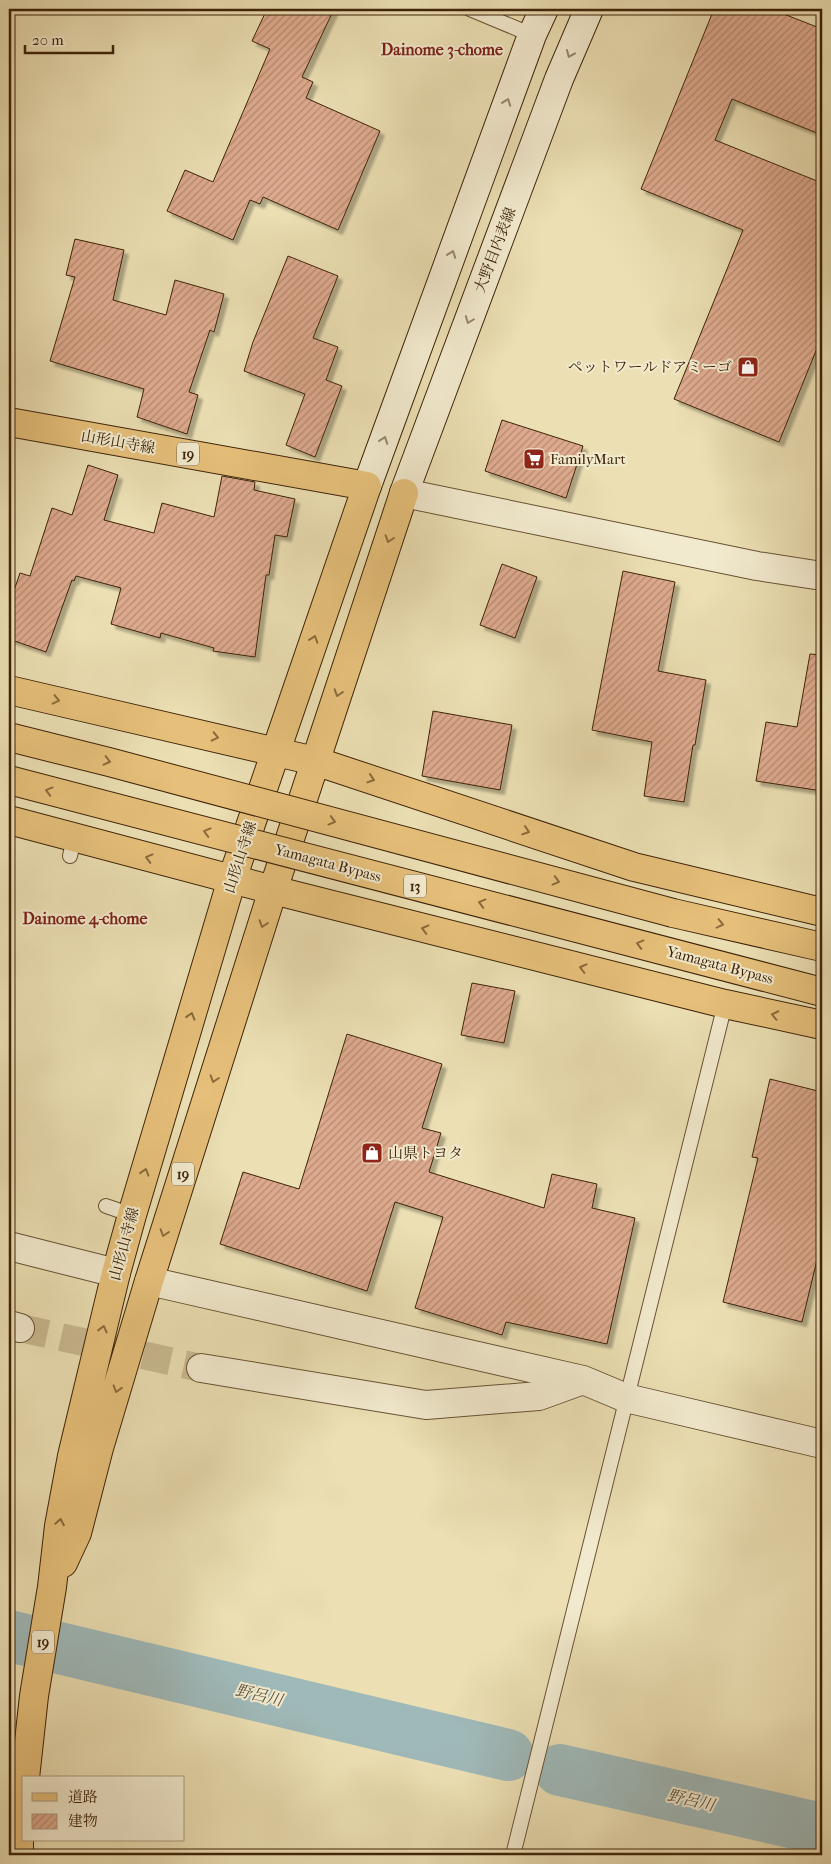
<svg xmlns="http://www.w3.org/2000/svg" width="831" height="1864" font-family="'IM FELL French Canon','Noto Serif JP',serif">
  <defs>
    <pattern id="building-hatch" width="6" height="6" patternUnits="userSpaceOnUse" patternTransform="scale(1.25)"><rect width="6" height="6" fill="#deaa8e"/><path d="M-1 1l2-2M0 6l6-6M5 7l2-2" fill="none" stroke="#b58a72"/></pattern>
    <filter id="shadow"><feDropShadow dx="4.5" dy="4.5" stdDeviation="1" flood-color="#0004"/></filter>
  </defs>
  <rect width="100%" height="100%" fill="#ebdfb3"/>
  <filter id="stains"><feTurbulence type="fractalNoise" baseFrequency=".004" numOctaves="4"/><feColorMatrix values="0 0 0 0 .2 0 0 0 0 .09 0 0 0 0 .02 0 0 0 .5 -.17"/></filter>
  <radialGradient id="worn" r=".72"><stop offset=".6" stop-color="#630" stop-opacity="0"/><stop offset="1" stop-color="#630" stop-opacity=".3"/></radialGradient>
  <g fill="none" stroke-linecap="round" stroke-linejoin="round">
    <!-- river -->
    <path stroke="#9fb9b9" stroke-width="52" d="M 9,1636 L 508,1755
      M 560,1770 L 822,1829"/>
  </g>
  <!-- building -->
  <path fill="url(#building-hatch)" stroke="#3e2308" filter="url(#shadow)" d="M 267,9 L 334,9 L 302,77 L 313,82 L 306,98 L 380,131 L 338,230 L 263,197 L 260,204 L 250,200 L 233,240 L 167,211 L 185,170 L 213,182 L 270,49 L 252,41 Z
    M 714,9 L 771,9 L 822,29 L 822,135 L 732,99 L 715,140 L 822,183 L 822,336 L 779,442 L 674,399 L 743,230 L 641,189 Z
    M 75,239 L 124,250 L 113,300 L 166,315 L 175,280 L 224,294 L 214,332 L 210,330 L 189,392 L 198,395 L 187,434 L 137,417 L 144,389 L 50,361 L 75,277 L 66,275 Z
    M 288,256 L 338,276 L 313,338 L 338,347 L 326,380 L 342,386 L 315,457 L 286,445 L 305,394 L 244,371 L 253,342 Z
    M 502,420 L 583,446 L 566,498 L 485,471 Z
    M 88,465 L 118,475 L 104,520 L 154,533 L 162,503 L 214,517 L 222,476 L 255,482 L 254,490 L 295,499 L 287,537 L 275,535 L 269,575 L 266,575 L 255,657 L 213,651 L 214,648 L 161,633 L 160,638 L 111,624 L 121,588 L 76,576 L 74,581 L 72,580 L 46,652 L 9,639 L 9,605 L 20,573 L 30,576 L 52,508 L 72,515 Z
    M 502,564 L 537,577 L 515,638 L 480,625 Z
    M 623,571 L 675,582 L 658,671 L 706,680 L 695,745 L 693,745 L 684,802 L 644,796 L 652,742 L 592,730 Z
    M 810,654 L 822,655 L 822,791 L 756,781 L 766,722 L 797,727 Z
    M 433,711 L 512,725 L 500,790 L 422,776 Z
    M 472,983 L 515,991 L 504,1043 L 461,1035 Z
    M 347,1034 L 442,1064 L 422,1128 L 441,1133 L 429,1172 L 544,1208 L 552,1174 L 597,1184 L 592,1208 L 635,1218 L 607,1344 L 506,1322 L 502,1335 L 415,1308 L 443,1217 L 395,1202 L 367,1291 L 220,1244 L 243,1172 L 299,1189 Z
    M 770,1079 L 822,1092 L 822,1239 L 802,1322 L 723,1302 L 758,1158 L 752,1157 Z"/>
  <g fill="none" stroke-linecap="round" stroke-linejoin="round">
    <!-- minor-tunnel -->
    <path stroke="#c8b991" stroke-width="28" stroke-dasharray="28 14" stroke-linecap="butt" d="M 20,1328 L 201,1368"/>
    <!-- service casing -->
    <g stroke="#695233" stroke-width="16">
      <path id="service" d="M 470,9 L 532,35
        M 70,856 L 74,838
        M 106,1206 L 132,1215
        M 513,1855 L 725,1004"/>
    </g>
    <!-- minor casing -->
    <g stroke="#695233" stroke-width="30">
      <path id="minor" d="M 404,493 L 757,566 L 822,576
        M 9,1246 L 116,1273
        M 149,1281 L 583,1380 L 626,1398 L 822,1444
        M 9,1325 L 20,1328
        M 201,1368 L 426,1405 L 539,1396 L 583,1380"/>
    </g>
    <!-- secondary casing -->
    <g stroke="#3e2308" stroke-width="30">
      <path id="secondary" d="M 367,486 L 532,35 L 544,9
        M 404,493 L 559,79 L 589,9"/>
    </g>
    <!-- primary casing -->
    <g stroke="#3e2308" stroke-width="30">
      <path id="primary" d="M 9,422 L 367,486 L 232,879 L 132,1215 L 116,1273 L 72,1456 L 59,1526 L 52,1587 L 34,1696 L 25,1778
        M 63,1563 L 77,1533 L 99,1448 L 149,1281 L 273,890 L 404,493
        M 19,1855 L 19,1838 L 24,1792"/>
    </g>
    <!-- trunk casing -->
    <g stroke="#3e2308" stroke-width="30">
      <path id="trunk" d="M 9,690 L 315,761 L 634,867 L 822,912
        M 9,820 L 273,890 L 725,1004 L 822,1025
        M 673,913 L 822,947"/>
    </g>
    <!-- service -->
    <use href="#service" stroke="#f2eace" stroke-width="14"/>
    <!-- minor -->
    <use href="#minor" stroke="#f2eace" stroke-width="28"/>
    <!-- secondary -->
    <use href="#secondary" stroke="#f2eace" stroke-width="28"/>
    <!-- primary -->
    <use href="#primary" stroke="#e6c07a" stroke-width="28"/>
    <!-- trunk -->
    <use href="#trunk" stroke="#e6c07a" stroke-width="28"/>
    <!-- trunk-bridge casing -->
    <g stroke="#3e2308" stroke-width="30" stroke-linecap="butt">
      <path id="trunk-bridge" d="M 9,737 L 109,762 L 673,913
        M 9,780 L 822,992"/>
    </g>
    <!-- trunk-bridge -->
    <use href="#trunk-bridge" stroke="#e6c07a" stroke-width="28"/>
  </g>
  <!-- one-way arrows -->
  <defs><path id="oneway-chevron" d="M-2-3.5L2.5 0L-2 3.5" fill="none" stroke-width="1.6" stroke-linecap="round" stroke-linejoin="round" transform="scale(1.25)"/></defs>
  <g stroke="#98866b">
    <use href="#oneway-chevron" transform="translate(570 54) rotate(113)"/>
    <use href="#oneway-chevron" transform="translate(507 102) rotate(-70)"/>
    <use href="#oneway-chevron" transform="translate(452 254) rotate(-70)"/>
    <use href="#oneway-chevron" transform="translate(469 320) rotate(111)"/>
    <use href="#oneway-chevron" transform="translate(384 440) rotate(-70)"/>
  </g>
  <g stroke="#8a6a3b">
    <use href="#oneway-chevron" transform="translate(389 539) rotate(108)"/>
    <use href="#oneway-chevron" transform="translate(314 639) rotate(-71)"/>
    <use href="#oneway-chevron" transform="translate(338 693) rotate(108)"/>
    <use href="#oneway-chevron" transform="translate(56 700) rotate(13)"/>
    <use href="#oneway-chevron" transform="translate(215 737) rotate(13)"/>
    <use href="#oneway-chevron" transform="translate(107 761) rotate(14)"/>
    <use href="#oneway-chevron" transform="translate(371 779) rotate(18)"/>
    <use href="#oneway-chevron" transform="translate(49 791) rotate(-165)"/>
    <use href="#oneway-chevron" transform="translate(332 821) rotate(15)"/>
    <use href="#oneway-chevron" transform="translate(526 831) rotate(18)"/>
    <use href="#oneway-chevron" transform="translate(207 832) rotate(-165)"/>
    <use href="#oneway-chevron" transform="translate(149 858) rotate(-165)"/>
    <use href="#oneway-chevron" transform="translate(556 881) rotate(15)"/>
    <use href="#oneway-chevron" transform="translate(482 903) rotate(-165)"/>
    <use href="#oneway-chevron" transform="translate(263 924) rotate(108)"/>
    <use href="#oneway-chevron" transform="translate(720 924) rotate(13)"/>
    <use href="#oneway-chevron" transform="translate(425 929) rotate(-166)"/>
    <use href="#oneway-chevron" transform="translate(640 944) rotate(-165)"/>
    <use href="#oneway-chevron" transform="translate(583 968) rotate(-166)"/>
    <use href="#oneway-chevron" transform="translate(775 1015) rotate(-168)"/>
    <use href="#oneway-chevron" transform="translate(191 1016) rotate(-73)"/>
    <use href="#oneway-chevron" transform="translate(214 1079) rotate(108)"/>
    <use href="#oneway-chevron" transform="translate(145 1172) rotate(-73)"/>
    <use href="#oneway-chevron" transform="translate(164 1233) rotate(108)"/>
    <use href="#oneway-chevron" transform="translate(103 1329) rotate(-76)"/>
    <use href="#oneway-chevron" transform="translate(117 1389) rotate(107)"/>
    <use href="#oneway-chevron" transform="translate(60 1522) rotate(-80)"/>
  </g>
  <!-- icons -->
  <defs>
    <g id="shop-square" transform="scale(1.125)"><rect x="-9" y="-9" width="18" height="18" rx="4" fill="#8f2418" stroke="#f2eace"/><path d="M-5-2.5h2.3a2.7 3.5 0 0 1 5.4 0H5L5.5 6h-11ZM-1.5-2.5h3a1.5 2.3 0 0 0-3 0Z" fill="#fff"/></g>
    <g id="supermarket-square" transform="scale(1.125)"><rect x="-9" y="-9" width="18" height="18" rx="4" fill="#8f2418" stroke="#f2eace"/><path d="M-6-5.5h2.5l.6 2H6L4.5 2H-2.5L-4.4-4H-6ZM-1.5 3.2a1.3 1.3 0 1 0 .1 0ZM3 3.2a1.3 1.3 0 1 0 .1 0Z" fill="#fff"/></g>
  </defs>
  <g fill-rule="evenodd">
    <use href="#shop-square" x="748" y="367"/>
    <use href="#supermarket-square" x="534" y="459"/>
    <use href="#shop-square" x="372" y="1153"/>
  </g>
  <g text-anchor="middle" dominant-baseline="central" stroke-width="4" stroke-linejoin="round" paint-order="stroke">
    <!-- shield labels -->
    <g fill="#f2eace" stroke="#745f43" stroke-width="1">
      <rect x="177" y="442.5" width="22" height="23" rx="4"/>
      <rect x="404" y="874.5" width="22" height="23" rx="4"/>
      <rect x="172" y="1162.5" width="22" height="23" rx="4"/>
      <rect x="32" y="1630.5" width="22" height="23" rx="4"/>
    </g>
    <g font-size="14" font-weight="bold" fill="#3e2308">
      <text x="188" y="454">19</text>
      <text x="415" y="886">13</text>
      <text x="183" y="1174">19</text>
      <text x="43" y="1642">19</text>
    </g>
    <!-- street labels -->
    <g font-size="15" fill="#3e2308" stroke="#f2eace">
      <text transform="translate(495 250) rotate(-69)">大野目内表線</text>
      <text transform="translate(118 442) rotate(10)">山形山寺線</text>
      <text transform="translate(240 857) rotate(-72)">山形山寺線</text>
      <text transform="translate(328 863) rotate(15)">Yamagata Bypass</text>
      <text transform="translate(720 965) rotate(15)">Yamagata Bypass</text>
      <text transform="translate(124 1244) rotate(-75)">山形山寺線</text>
    </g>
    <!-- poi labels -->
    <g font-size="15" fill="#3e2308" stroke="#f2eace" text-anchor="start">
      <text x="732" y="367" text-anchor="end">ペットワールドアミーゴ</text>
      <text x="550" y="459">FamilyMart</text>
      <text x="388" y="1153">山県トヨタ</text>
    </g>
    <!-- neighbourhood labels -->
    <g font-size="16" font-weight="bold" fill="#7a1f14" stroke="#f2eace">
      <text x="442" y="49">Dainome 3-chome</text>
      <text x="85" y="918">Dainome 4-chome</text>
    </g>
    <!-- water labels -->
    <g font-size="16" font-style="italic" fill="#5b503d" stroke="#f2eace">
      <text transform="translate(259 1695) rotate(13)">野呂川</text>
      <text transform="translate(691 1800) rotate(13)">野呂川</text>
    </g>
  </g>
  <!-- margin -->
  <rect width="831" height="1864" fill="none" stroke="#ebdfb3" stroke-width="30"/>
  <rect x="10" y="10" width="811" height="1844" fill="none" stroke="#3e2308" stroke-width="2.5"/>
  <rect x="15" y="15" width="801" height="1834" fill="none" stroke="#3e2308"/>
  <!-- legend -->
  <rect x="22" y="1776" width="162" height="65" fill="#f2eace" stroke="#aa9a7f"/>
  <rect x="32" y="1793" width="25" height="8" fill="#e6c07a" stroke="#aa9a7f"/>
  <text x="68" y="1802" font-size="15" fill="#3e2308">道路</text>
  <rect x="32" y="1814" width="25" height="15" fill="url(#building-hatch)" stroke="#aa9a7f"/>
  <text x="68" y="1826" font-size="15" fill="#3e2308">建物</text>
  <!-- scale -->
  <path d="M25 45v8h88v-8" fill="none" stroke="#3e2308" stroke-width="2.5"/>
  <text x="32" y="45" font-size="15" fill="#3e2308" stroke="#f2eace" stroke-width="4" paint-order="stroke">20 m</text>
  <rect width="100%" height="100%" filter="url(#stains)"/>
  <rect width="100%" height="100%" fill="url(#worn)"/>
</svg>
